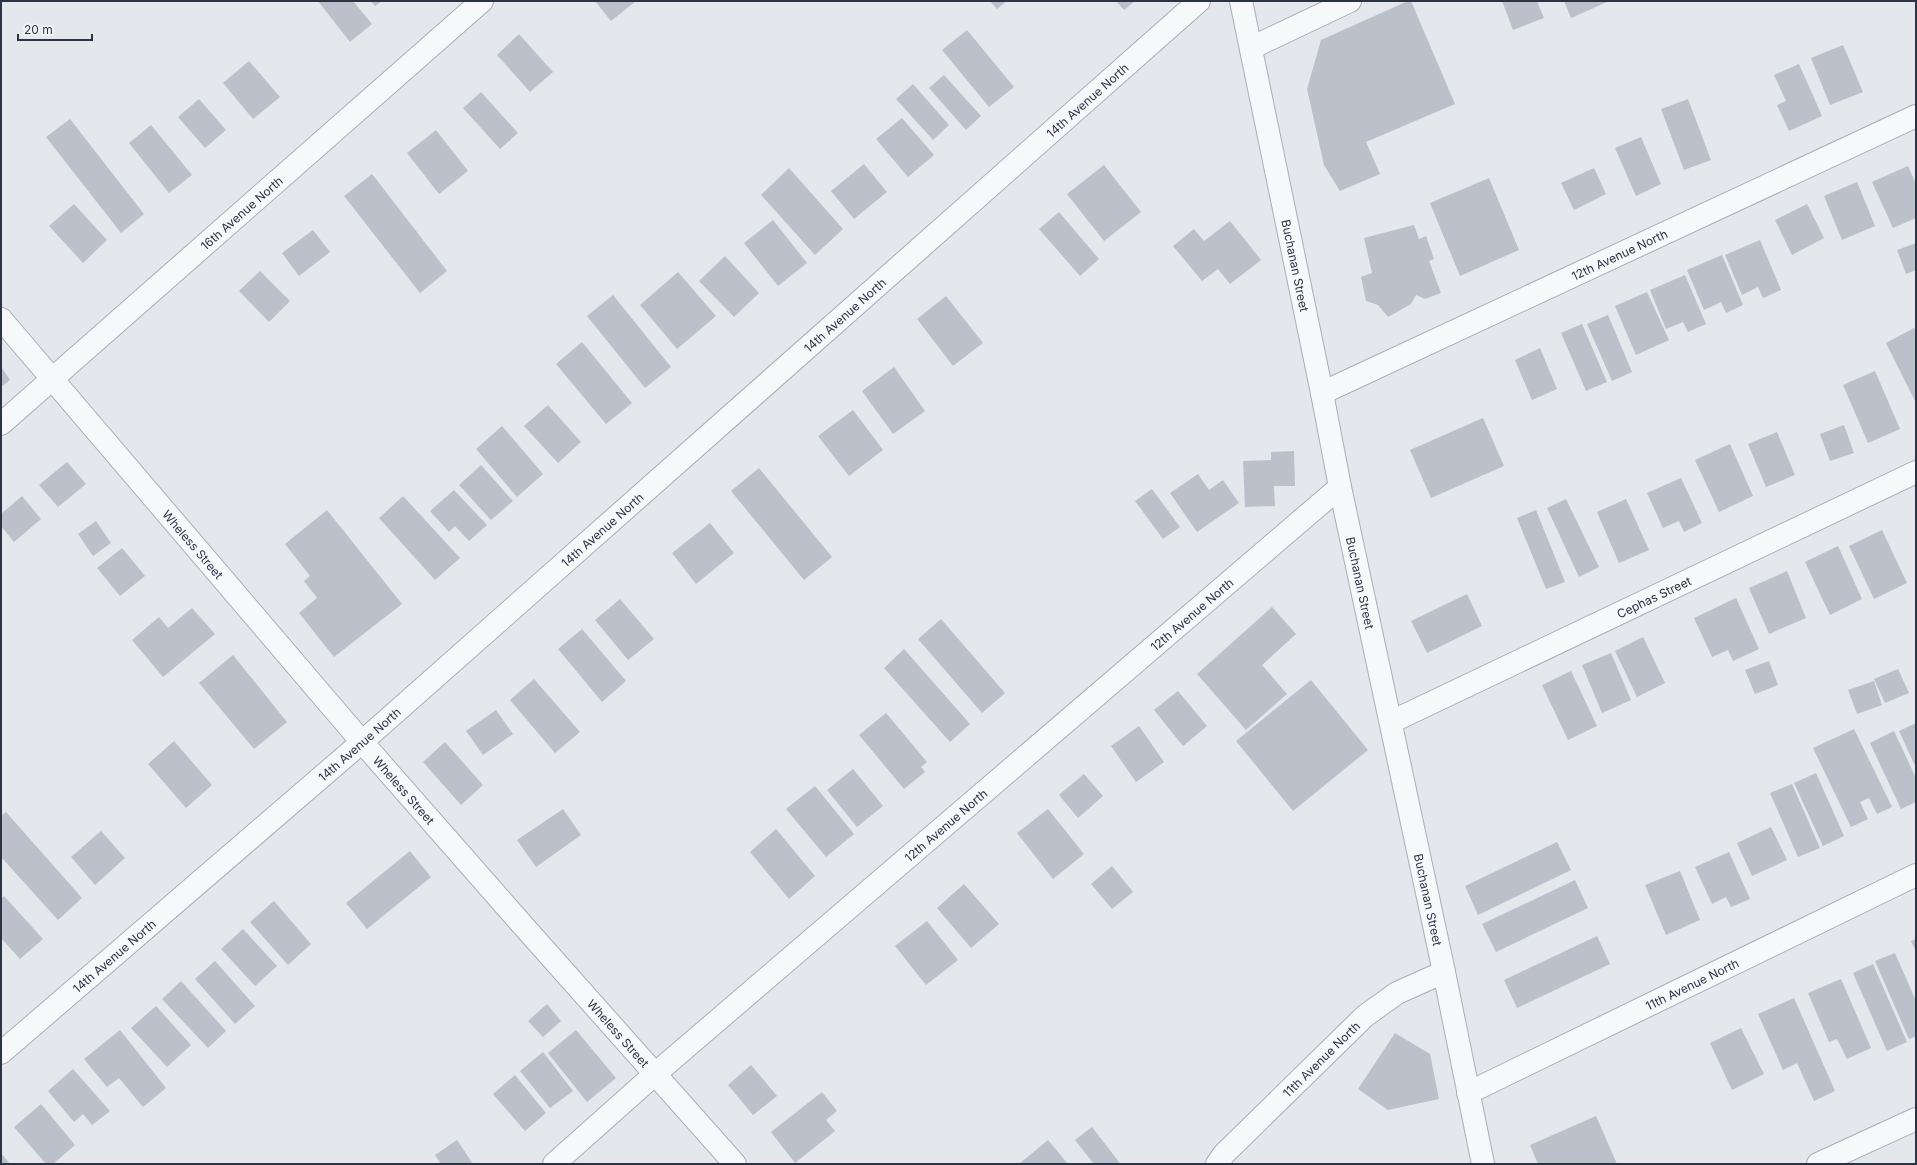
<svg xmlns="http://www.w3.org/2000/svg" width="1917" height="1165" font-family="Inter,sans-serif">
  <rect width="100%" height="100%" fill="#e4e7ec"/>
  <!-- building -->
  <path fill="#bbc0ca" d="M 318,1 L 353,1 L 372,24 L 350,42 Z
    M 371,1 L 382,1 L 375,6 Z
    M 595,1 L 636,1 L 611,21 Z
    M 990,1 L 1007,1 L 997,9 Z
    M 1116,1 L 1135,1 L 1124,10 Z
    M 1408,1 L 1411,1 L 1455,104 L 1366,142 L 1380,174 L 1340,191 L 1324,165 L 1307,89 L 1321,40 Z
    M 1502,1 L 1537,1 L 1544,18 L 1513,30 Z
    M 1564,1 L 1606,1 L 1607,2 L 1571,18 Z
    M 967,30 L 1014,87 L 989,107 L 942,50 Z
    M 519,34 L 553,72 L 530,92 L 497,55 Z
    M 1843,45 L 1863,92 L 1830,105 L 1811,58 Z
    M 249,61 L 280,97 L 253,119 L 223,83 Z
    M 1799,64 L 1822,116 L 1789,131 L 1777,105 L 1786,101 L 1774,75 Z
    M 944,75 L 981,116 L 966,130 L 929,88 Z
    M 913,84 L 949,125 L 933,140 L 896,99 Z
    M 481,92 L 518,133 L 500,149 L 463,108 Z
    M 199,99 L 226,130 L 205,148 L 178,117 Z
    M 1688,99 L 1711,160 L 1684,170 L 1661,109 Z
    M 902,118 L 934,155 L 908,177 L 876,139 Z
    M 70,119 L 144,214 L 121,233 L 46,137 Z
    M 151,125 L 192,175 L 169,193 L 129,143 Z
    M 436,130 L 468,171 L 439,194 L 407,153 Z
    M 1641,137 L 1661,184 L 1636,196 L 1615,148 Z
    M 864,164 L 887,192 L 854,219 L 831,191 Z
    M 1104,165 L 1141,212 L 1104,241 L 1067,194 Z
    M 1908,166 L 1916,184 L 1916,218 L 1893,228 L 1872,182 Z
    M 789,168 L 843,229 L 815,255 L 761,195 Z
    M 1594,168 L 1606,194 L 1574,210 L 1561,183 Z
    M 372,174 L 447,271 L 420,293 L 344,196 Z
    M 1489,178 L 1519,250 L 1460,276 L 1430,203 Z
    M 1857,182 L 1875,226 L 1842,240 L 1824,196 Z
    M 74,204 L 107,240 L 83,263 L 49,226 Z
    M 1807,204 L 1824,238 L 1792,255 L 1775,220 Z
    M 1059,212 L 1099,259 L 1080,276 L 1039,229 Z
    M 773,220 L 807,263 L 778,286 L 744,243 Z
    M 1230,221 L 1261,260 L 1230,284 L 1218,269 L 1202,281 L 1173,246 L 1194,229 L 1204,241 Z
    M 1414,225 L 1419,239 L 1426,236 L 1434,259 L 1429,261 L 1441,293 L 1425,299 L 1416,295 L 1411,304 L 1388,317 L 1378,305 L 1366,301 L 1361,277 L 1372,273 L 1364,238 Z
    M 313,230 L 330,252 L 299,276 L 282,253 Z
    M 1760,240 L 1781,290 L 1763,298 L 1758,287 L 1742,295 L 1725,255 Z
    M 1916,243 L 1916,270 L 1906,274 L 1897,250 Z
    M 1722,255 L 1743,305 L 1726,313 L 1721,302 L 1704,310 L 1687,270 Z
    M 725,256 L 759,293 L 734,317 L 699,281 Z
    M 260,271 L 290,301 L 269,322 L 239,291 Z
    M 678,272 L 716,316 L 677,349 L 640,305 Z
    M 1685,275 L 1706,324 L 1688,332 L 1683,322 L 1666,329 L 1650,290 Z
    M 1647,292 L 1669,340 L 1636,355 L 1615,306 Z
    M 613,295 L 671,367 L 645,388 L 587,316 Z
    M 946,296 L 983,343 L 953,366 L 917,319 Z
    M 1608,315 L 1632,372 L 1612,381 L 1587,324 Z
    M 1582,324 L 1607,382 L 1586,391 L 1561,333 Z
    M 1914,328 L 1916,333 L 1916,403 L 1886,343 Z
    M 582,342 L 632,403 L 606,424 L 556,364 Z
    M 1540,348 L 1557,389 L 1532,400 L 1515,360 Z
    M 1,367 L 10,380 L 1,387 Z
    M 894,367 L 925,411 L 893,434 L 862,391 Z
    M 1875,371 L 1900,429 L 1868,443 L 1843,385 Z
    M 548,405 L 581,442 L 558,463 L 524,426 Z
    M 853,410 L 883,450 L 849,476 L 818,436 Z
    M 1483,418 L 1504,466 L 1431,498 L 1410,450 Z
    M 1844,425 L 1854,453 L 1830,461 L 1820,434 Z
    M 502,426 L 543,474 L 517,497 L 476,449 Z
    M 1777,432 L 1795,475 L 1766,487 L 1748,444 Z
    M 1730,444 L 1753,496 L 1719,512 L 1695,460 Z
    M 1294,451 L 1295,486 L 1274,486 L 1275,506 L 1245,507 L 1243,461 L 1271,460 L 1271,452 Z
    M 67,462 L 86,484 L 58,507 L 39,485 Z
    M 481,465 L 513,501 L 491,520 L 459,485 Z
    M 759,468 L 832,557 L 804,580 L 731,491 Z
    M 1198,474 L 1209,490 L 1223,480 L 1239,503 L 1197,532 L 1170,493 Z
    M 1681,478 L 1702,523 L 1684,532 L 1679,521 L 1663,528 L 1647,493 Z
    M 1152,489 L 1180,527 L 1163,539 L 1135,501 Z
    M 454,490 L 487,525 L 469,541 L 455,526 L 449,532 L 430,511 Z
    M 22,496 L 41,519 L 14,542 L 1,526 L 1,514 Z
    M 403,496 L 460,558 L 435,580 L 379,518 Z
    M 1566,499 L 1599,567 L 1579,577 L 1547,508 Z
    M 1626,499 L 1649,550 L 1619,563 L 1597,512 Z
    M 327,510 L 402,604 L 334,657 L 299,613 L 317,598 L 304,581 L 310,576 L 285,544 Z
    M 1536,510 L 1565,582 L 1546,589 L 1517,518 Z
    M 96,521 L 111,543 L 93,556 L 78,534 Z
    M 710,523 L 734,553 L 696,584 L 672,553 Z
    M 1882,530 L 1907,583 L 1874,599 L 1849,546 Z
    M 1838,546 L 1862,599 L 1830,615 L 1805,562 Z
    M 122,548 L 145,576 L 120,596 L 97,568 Z
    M 1787,571 L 1806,618 L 1769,634 L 1749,588 Z
    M 1467,594 L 1482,626 L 1427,653 L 1411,621 Z
    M 1736,598 L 1759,649 L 1733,661 L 1728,650 L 1712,657 L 1694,618 Z
    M 620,599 L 654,639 L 628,660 L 595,620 Z
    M 1272,607 L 1296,634 L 1262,665 L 1287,694 L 1246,730 L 1197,674 Z
    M 192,608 L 215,634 L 163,677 L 132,640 L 159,617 L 168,628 Z
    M 941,619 L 1005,693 L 982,713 L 918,639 Z
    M 582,629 L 626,681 L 602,702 L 558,649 Z
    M 1643,637 L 1665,683 L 1637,697 L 1615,651 Z
    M 904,649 L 970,724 L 950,742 L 884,668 Z
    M 1611,653 L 1631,700 L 1602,713 L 1582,665 Z
    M 233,655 L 287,722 L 254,749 L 199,683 Z
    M 1769,661 L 1778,685 L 1755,694 L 1745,670 Z
    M 1898,669 L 1909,693 L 1885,703 L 1874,679 Z
    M 1571,671 L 1597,726 L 1568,740 L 1542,685 Z
    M 534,679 L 580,732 L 555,753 L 510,700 Z
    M 1311,680 L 1368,750 L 1293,811 L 1236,741 Z
    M 1874,681 L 1882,705 L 1857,714 L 1848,690 Z
    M 1178,691 L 1207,726 L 1183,746 L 1154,710 Z
    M 496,710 L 513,734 L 483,755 L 466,731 Z
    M 886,713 L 927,762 L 921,767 L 925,772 L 904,789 L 859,735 Z
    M 1916,723 L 1916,768 L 1899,731 Z
    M 1139,726 L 1164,762 L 1136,782 L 1111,746 Z
    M 1854,729 L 1892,807 L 1877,814 L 1869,798 L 1860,802 L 1868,819 L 1851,827 L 1813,748 Z
    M 1894,731 L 1916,778 L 1916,802 L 1901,809 L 1870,743 Z
    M 174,741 L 212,785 L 186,808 L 148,764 Z
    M 445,742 L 483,785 L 461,805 L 423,762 Z
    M 853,769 L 883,806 L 857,827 L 827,790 Z
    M 1816,773 L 1844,836 L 1823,846 L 1794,783 Z
    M 1084,774 L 1103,796 L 1078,818 L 1059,795 Z
    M 1792,784 L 1820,848 L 1798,857 L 1770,793 Z
    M 815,786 L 854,834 L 826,857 L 786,809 Z
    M 563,809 L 581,835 L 536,867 L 517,840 Z
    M 1048,809 L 1084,854 L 1053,879 L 1017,833 Z
    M 6,812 L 82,898 L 58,920 L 1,857 L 1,816 Z
    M 1771,827 L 1787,860 L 1752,876 L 1737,843 Z
    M 776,829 L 815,876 L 789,899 L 750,852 Z
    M 101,831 L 125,858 L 95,885 L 71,857 Z
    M 1557,842 L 1571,870 L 1478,915 L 1465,886 Z
    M 410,851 L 431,877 L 367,929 L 346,903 Z
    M 1729,852 L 1750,899 L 1731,907 L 1726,897 L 1712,904 L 1695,867 Z
    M 1112,866 L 1133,892 L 1112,909 L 1091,884 Z
    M 1680,871 L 1700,920 L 1666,935 L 1645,885 Z
    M 1575,880 L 1588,908 L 1496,952 L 1482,924 Z
    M 964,884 L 999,924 L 971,948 L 937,908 Z
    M 4,896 L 43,939 L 20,959 L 1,938 L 1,899 Z
    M 274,901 L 311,944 L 288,965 L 250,922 Z
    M 927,921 L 958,960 L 926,985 L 895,946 Z
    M 243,929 L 277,966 L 255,986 L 221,949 Z
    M 1597,936 L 1610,964 L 1517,1008 L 1504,980 Z
    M 1916,939 L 1916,952 L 1911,941 Z
    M 1895,953 L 1916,1001 L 1916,1036 L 1909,1039 L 1875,961 Z
    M 215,961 L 255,1006 L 235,1024 L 195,979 Z
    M 1873,964 L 1907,1042 L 1887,1051 L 1853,973 Z
    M 1841,979 L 1871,1048 L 1847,1059 L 1837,1039 L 1829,1042 L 1808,993 Z
    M 181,981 L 226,1031 L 208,1048 L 162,999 Z
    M 1794,998 L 1835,1091 L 1814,1101 L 1797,1063 L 1783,1070 L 1758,1014 Z
    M 547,1004 L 561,1021 L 543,1037 L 528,1021 Z
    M 156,1006 L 191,1045 L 167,1067 L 131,1028 Z
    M 1741,1028 L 1764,1074 L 1732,1090 L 1710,1043 Z
    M 120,1030 L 166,1088 L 143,1107 L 119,1078 L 107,1087 L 84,1059 Z
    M 576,1030 L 616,1078 L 587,1102 L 548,1053 Z
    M 1395,1033 L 1430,1054 L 1439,1099 L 1388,1110 L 1358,1089 Z
    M 543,1052 L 573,1091 L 550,1108 L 520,1071 Z
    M 751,1065 L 777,1096 L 753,1115 L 728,1085 Z
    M 73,1069 L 110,1111 L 92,1125 L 83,1114 L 74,1122 L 48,1091 Z
    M 515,1075 L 546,1113 L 525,1131 L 493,1094 Z
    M 822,1092 L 837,1111 L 826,1120 L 835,1131 L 795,1163 L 771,1132 Z
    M 41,1104 L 75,1145 L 53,1164 L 46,1164 L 14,1127 Z
    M 1596,1116 L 1617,1164 L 1538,1164 L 1530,1145 Z
    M 1092,1127 L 1119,1162 L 1117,1164 L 1094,1164 L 1075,1140 Z
    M 457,1140 L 473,1164 L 441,1164 L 435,1155 Z
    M 1048,1140 L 1068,1164 L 1019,1164 Z
    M 1,1153 L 10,1164 L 1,1164 Z"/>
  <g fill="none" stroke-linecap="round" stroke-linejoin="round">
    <!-- minor casing -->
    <g stroke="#a9aeb7" stroke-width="24">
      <g id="minor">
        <path d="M 1251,48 L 1350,1"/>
        <path id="s1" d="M 1,319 L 362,742 L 519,921 L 735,1164"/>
        <path id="s2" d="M 1322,393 L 1916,116"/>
        <path id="s3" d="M 1,424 L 482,1"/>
        <path id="s4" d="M 1391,722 L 1916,472"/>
        <path id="s5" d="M 1,1053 L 362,742 L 1199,1"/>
        <path id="s6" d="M 1468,1093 L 1916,875"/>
        <path id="s7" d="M 554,1164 L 655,1074 L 1340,487"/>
        <path d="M 1818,1164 L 1916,1119"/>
      </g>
    </g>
    <!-- tertiary casing -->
    <g stroke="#a9aeb7" stroke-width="24">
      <g id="tertiary">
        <path id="s8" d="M 1241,1 L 1322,393 L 1340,487 L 1444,972 L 1483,1164"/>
        <path id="s9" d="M 1217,1164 L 1224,1154 L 1365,1016 L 1397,993 L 1444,972"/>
      </g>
    </g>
    <!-- minor -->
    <use href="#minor" stroke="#f7f8fa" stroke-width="22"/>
    <!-- tertiary -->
    <use href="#tertiary" stroke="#f7f8fa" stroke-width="22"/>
  </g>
  <g text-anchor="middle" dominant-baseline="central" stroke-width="3" stroke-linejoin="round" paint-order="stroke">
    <!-- street labels -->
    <g font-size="12" fill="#2b3445" stroke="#f4f6f9">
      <text stroke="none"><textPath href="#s5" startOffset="1445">14th Avenue North</textPath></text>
      <text stroke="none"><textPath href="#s3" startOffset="320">16th Avenue North</textPath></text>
      <text stroke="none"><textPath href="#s2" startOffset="328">12th Avenue North</textPath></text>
      <text stroke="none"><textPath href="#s8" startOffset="270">Buchanan Street</textPath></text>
      <text stroke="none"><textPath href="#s5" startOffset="1121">14th Avenue North</textPath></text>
      <text stroke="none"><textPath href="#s5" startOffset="797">14th Avenue North</textPath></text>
      <text stroke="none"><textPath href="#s1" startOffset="296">Wheless Street</textPath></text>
      <text stroke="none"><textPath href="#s8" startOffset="594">Buchanan Street</textPath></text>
      <text stroke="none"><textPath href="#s4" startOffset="291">Cephas Street</textPath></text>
      <text stroke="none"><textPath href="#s7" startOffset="842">12th Avenue North</textPath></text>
      <text stroke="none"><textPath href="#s5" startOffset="473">14th Avenue North</textPath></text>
      <text stroke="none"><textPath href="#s1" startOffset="620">Wheless Street</textPath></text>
      <text stroke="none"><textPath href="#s7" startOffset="518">12th Avenue North</textPath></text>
      <text stroke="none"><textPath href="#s8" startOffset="918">Buchanan Street</textPath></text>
      <text stroke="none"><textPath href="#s5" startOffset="149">14th Avenue North</textPath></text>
      <text stroke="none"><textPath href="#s6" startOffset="249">11th Avenue North</textPath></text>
      <text stroke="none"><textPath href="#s1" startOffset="944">Wheless Street</textPath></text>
      <text stroke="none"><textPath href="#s9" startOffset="148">11th Avenue North</textPath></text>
    </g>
  </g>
  <!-- border -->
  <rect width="1917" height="1165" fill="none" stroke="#2b3445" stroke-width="4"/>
  <!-- scale -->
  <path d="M18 34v6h74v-6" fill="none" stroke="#2b3445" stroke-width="2"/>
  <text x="24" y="34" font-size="12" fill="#2b3445" stroke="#f4f6f9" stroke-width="3" paint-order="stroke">20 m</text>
</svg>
